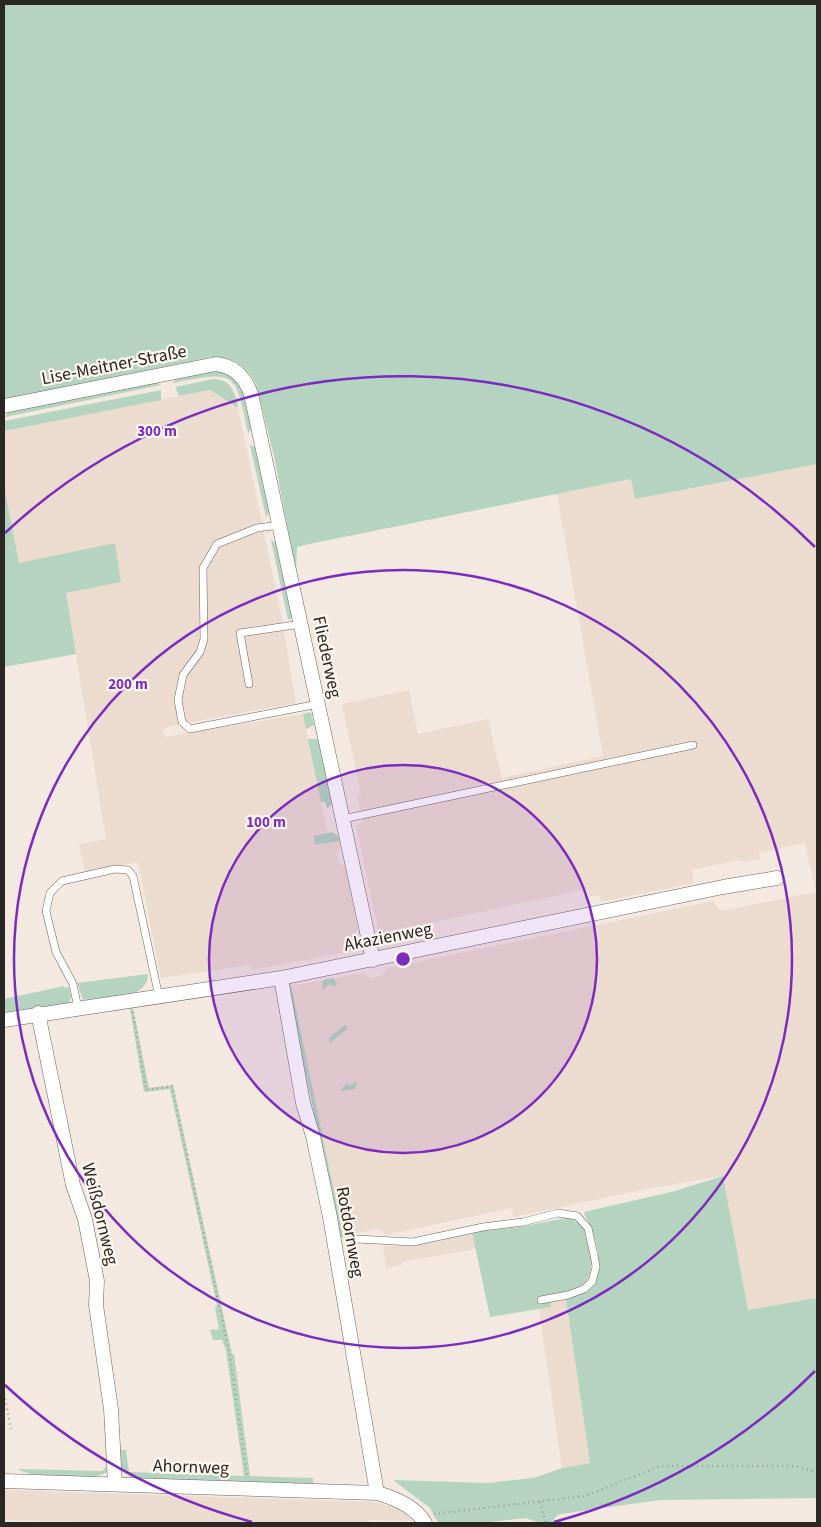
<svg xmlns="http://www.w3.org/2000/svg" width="821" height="1527" font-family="'Source Sans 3',sans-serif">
  <rect width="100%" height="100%" fill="#f3e9e1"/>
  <!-- built -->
  <path fill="#ecdccf" d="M 210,390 L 238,408 L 282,619 L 296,703 L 171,726 L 163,730 L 164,737 L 303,714 L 328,834 L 314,836 L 316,845 L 340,841 L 341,848 L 337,853 L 339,863 L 345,866 L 358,930 L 356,931 L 358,950 L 251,970 L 250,965 L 161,978 L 138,862 L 85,872 L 79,844 L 106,839 L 66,593 L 121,582 L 115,544 L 19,563 L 4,485 L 4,431 Z
    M 817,464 L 817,1298 L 748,1310 L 723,1176 L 646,1189 L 514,1217 L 512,1208 L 386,1235 L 379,1229 L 343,1235 L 292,986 L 363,973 L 371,978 L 383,975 L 387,968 L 713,901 L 720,911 L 816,892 L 805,843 L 759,853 L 760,859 L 745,862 L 739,860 L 692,870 L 694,883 L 601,902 L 599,895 L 589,897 L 587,889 L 379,934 L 356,826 L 363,821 L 357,795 L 361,794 L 342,704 L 409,690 L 418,734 L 488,719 L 502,778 L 603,756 L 557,494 L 631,479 L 635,499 Z
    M 472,1232 L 476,1249 L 402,1262 L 402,1265 L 386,1268 L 383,1246 L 410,1245 Z
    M 566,1299 L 590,1463 L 562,1468 L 538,1303 Z
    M 4,1490 L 373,1502 L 399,1508 L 412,1516 L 417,1521 L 369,1520 L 369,1523 L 122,1523 L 4,1520 Z"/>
  <!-- green -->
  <path fill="#b5d4c0" d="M 4,4 L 817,4 L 817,464 L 635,499 L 631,479 L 309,544 L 297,547 L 296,573 L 274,456 L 256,384 C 247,365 231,356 212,357 L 4,399 Z
    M 210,370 C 246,372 247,400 252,429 L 248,433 C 235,370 236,371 173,383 L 176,378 Z
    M 213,379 C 230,378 236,393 238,408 L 210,390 L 179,396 L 175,387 Z
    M 157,382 L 161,385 L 5,417 L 8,412 Z
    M 161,390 L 161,400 L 4,431 L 4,421 Z
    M 250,445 L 256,447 L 270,511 L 266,517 Z
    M 4,485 L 19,563 L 115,543 L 121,582 L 66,593 L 76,654 L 4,667 Z
    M 271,540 L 277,543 L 293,617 L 288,620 Z
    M 311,712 L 314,725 L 306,729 L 303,714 Z
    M 308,739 L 318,739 L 332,804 L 327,809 L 325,802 L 321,802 Z
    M 332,832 L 337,835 L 340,841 L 315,845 L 314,836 Z
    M 148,974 C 148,1001 103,998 83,1000 L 77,983 Z
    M 333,978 L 337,984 L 333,987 L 330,984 L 322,990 L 323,980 Z
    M 291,984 L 343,1234 L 353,1233 L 348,1238 L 340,1237 L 311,1118 L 314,1113 L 303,1062 L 299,1059 L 288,986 Z
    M 64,986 L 65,988 L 69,987 L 71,998 L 69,1003 L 4,1015 L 4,999 Z
    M 133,1008 L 149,1088 L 173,1085 L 232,1354 L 234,1354 L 250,1476 L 313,1478 L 313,1485 L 136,1479 C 121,1474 120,1465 118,1450 L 126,1450 L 129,1472 L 244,1476 L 226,1350 L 222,1340 L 213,1340 L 210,1330 L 219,1329 L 215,1308 L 217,1305 L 170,1089 L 144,1092 L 130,1009 Z
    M 346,1024 L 347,1029 L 330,1043 L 329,1038 Z
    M 357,1081 L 355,1089 L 340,1091 L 347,1083 L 350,1086 Z
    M 723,1176 L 748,1310 L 817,1298 L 817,1498 L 660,1500 L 561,1514 L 556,1516 L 552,1523 L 539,1523 L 526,1518 L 480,1523 L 438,1523 L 430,1508 L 393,1480 L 488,1483 L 533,1478 L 562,1468 L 590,1463 L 566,1299 C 607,1289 603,1256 589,1223 C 587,1219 585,1217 584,1212 L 675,1191 Z
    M 566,1218 C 592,1220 598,1266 585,1284 L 564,1293 L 539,1297 L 540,1302 L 551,1302 L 551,1307 L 490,1317 L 472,1232 L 520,1227 Z
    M 106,1467 L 107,1472 C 96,1481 29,1478 18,1469 L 102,1471 Z"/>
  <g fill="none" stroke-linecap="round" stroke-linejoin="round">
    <!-- service casing -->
    <g stroke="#6b635c" stroke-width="8">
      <path id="service" d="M 280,525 L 257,528 L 217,544 L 203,568 L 204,639 L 200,652 L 183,675 L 178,700 L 182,722 L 190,729 L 318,704
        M 249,684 L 240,633 L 301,624
        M 343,819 L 693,745
        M 78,1008 L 73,984 L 56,952 L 46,911 L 50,893 L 62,881 L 115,869 L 128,870 L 133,876 L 159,997
        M 357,1239 L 413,1242 L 483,1227 L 523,1222 L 558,1213 L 577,1216 L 588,1228 L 594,1255 L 596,1267 L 592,1282 L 584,1289 L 568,1295 L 541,1300"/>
    </g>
    <!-- minor casing -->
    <g stroke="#6b635c" stroke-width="15">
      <path id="minor" d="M 4,406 L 216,364 C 234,366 245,377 251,394 L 373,960
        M 281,978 L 303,1103 L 313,1136 L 330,1217 L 377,1493
        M 38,1013 L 73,1185 L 85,1219 L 97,1281 L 96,1305 L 111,1409 L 115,1484
        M 4,1020 L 281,978 L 723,887 L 777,878
        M 4,1481 L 377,1493 C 395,1498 415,1506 425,1523"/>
    </g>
    <!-- path -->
    <path stroke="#a29b95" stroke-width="2.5" stroke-dasharray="1 4" stroke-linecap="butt" d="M 133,1012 L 146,1090 L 172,1086 L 230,1356 L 247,1475
      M 4,1394 L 11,1429
      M 540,1502 L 546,1523
      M 434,1514 L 585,1496 L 660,1466 L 794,1466 L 817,1472"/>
    <!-- service -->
    <use href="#service" stroke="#fff" stroke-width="7"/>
    <!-- minor -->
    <use href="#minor" stroke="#fff" stroke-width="14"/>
  </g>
  <!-- distance rings -->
  <circle cx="403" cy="959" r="194" fill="#7b2cbf" fill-opacity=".12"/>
  <g fill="none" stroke="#7b2cbf" stroke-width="2.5">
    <circle cx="403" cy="959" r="194"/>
    <circle cx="403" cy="959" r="389"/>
    <path d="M815 1371A583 583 0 0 1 554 1522M252 1522A583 583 0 0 1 5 1385M5 533A583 583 0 0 1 815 547"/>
  </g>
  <g text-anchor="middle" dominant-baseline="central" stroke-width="4.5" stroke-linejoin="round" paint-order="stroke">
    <!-- street labels -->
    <g font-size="18" fill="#2b2724" stroke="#fff7f0">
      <text transform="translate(114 365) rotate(-11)">Lise-Meitner-Straße</text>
      <text transform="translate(327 657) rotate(78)">Fliederweg</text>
      <text transform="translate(388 937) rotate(-11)">Akazienweg</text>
      <text transform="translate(100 1214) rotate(76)">Weißdornweg</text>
      <text transform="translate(350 1232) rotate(80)">Rotdornweg</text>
      <text transform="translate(191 1467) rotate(2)">Ahornweg</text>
    </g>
  </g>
  <circle cx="403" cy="959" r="8" fill="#7b2cbf" stroke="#fff7f0" stroke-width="2.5"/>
  <g font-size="15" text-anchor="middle" font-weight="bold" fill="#7b2cbf" stroke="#fff7f0" stroke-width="4.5" stroke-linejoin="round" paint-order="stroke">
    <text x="157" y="436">300 m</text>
    <text x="128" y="689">200 m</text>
    <text x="266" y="827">100 m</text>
  </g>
  <!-- border -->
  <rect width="821" height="1527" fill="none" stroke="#2b2724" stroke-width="10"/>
</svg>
